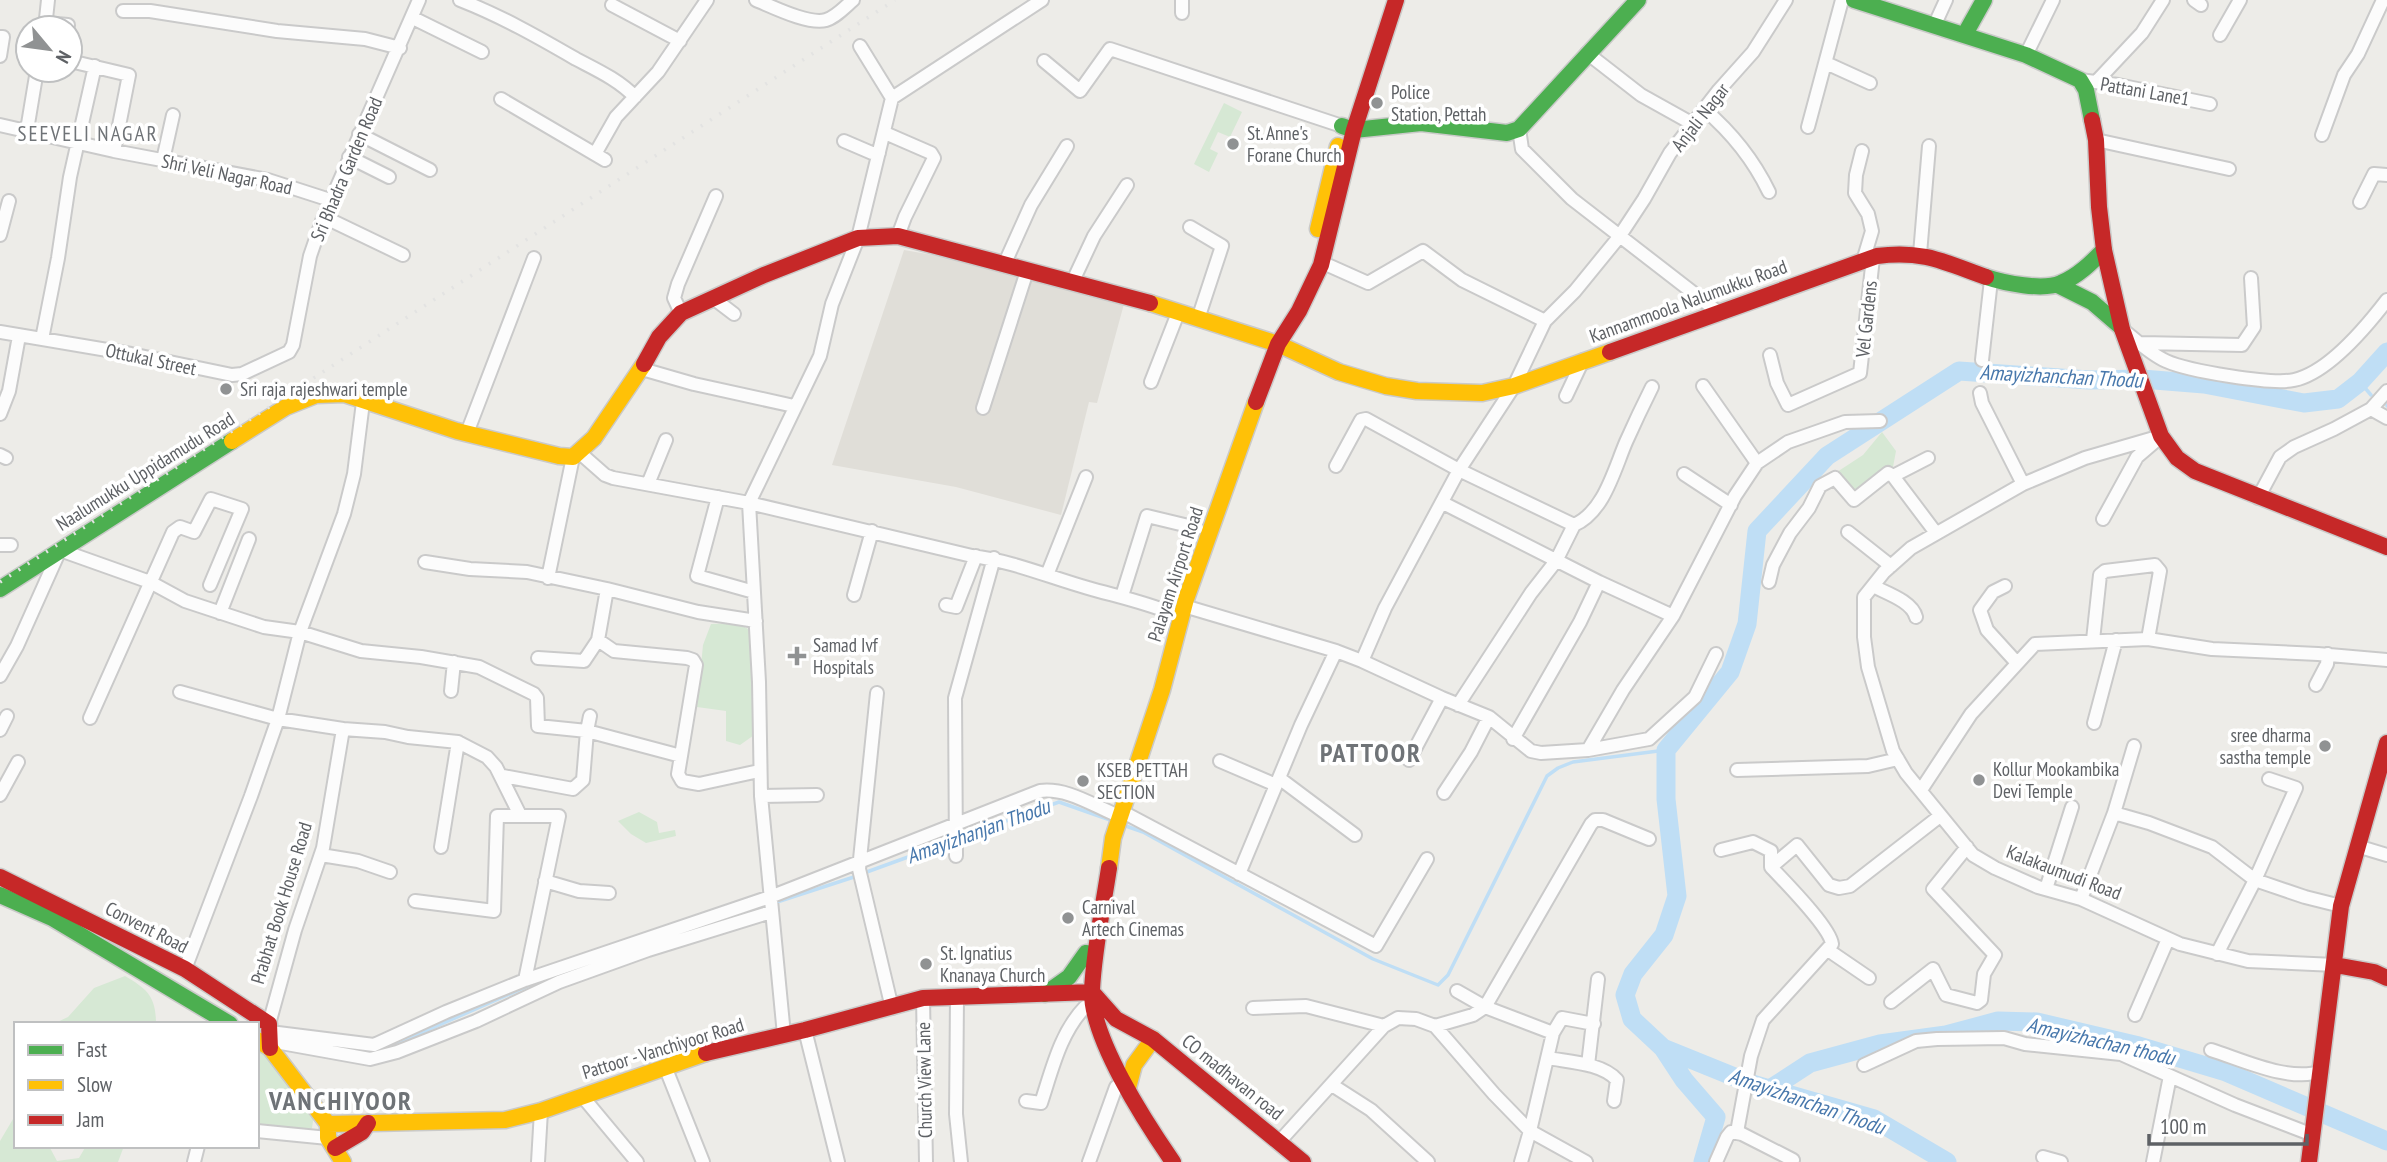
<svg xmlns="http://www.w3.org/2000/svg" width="2387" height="1162" font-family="'PT Sans Narrow',sans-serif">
  <rect width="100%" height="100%" fill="#edece8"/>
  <!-- education -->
  <path fill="#e0ded8" d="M 904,250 L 956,259 L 1124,304 L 1097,403 L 1089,402 L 1061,515 L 956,487 L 832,465 Z"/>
  <!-- green -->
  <path fill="#d6e8d4" d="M 1224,103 L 1242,112 L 1230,137 L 1218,132 L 1210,149 L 1218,153 L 1209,172 L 1194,164 Z
    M 1882,432 L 1896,451 L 1893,467 L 1856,496 L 1837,472 L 1863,455 Z
    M 737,623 L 752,631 L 757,733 L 740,745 L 726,741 L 726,711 L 697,707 L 703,645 L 711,624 Z
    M 639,812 L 657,822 L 659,833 L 675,830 L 676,836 L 646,843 L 631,834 L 618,821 Z
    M 125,976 C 147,989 156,996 156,1024 L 53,1024 L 68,1017 L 94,988 Z
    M 257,1047 L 265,1050 L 314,1114 L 312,1128 L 305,1132 L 257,1127 Z
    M 16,1114 L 16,1146 L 49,1146 L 57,1161 L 79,1158 L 86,1146 L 124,1146 L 118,1162 L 0,1162 L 0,1141 Z"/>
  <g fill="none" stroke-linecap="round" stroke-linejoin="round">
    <!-- stream -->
    <path stroke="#bfdef5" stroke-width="3.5" d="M 2360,382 L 2371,395
      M 2387,405 L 2387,406
      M 1123,825 L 1143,832 L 1373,959 L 1438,985 L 1448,975 L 1547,776 L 1558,768 L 1573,762 L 1666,750
      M 959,838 L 1059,802 L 1113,821
      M 864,873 L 952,841
      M 774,903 L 857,876
      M 701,927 L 767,906
      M 343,1047 L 370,1050
      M 381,1048 L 391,1046 L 535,983"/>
    <!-- river -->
    <path stroke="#bfdef5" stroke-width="19" d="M 1663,1048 L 1752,1084 L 1874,1119 L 1947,1162
      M 1770,1089 L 1810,1063 L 1880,1044 L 1946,1035 L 1998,1021 L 2037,1022 L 2139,1046 L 2226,1072 L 2387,1141
      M 1703,1162 L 1716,1117 L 1684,1080 L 1663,1048 L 1632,1019 L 1625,995 L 1633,974 L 1664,935 L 1677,896 L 1666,799 L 1666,750 L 1730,672 L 1747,624 L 1757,531 L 1827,456 L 1959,371 L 2089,380 L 2142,379 L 2204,384 L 2304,403 L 2338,399 L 2360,382 L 2387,352"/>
    <!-- street casing -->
    <g stroke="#cacaca" stroke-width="16">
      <path id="street" d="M 460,0 C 501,16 538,37 576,59 C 597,70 619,80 635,97
        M 756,0 C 773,7 809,25 826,20 C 836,17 845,7 853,0
        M 2194,0 L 2201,5
        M 612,5 L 680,41
        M 123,11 L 150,11 L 277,31 L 365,39 L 400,48
        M 1182,13 L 1182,0
        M 413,18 L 482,52
        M 45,23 L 68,25 L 67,28
        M 1935,24 L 1946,0
        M 45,28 L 48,0
        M 2220,35 L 2240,0
        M 0,37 L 3,37 L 0,56
        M 860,46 L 892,98
        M 1587,53 L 1641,95 L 1693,124
        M 2026,55 L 2053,0
        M 70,61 L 129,75 L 114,151
        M 1044,61 L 1080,91 L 1110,49 L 1342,126
        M 1826,63 L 1870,83
        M 2080,80 L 2118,85 L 2210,104
        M 2096,82 L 2142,33 L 2163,0
        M 501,99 L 605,160
        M 1704,109 C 1731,132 1754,161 1769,192
        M 0,125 L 114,151 L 268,180 L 330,200
        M 1808,127 L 1842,0
        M 1519,129 L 1522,149 L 1572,199 L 1718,312
        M 27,130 L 37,70
        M 885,133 L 931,153 L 934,158 L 905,217 L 898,236
        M 359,134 L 430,170
        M 2322,135 L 2344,75 L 2358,54 L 2383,0
        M 2096,140 L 2229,169
        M 844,141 L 872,153 L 879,153
        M 1862,151 L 1856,175 L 1855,193 L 1868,214 L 1872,231 L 1863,261
        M 595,154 L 616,117 L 658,72 L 707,0
        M 349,157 L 389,177
        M 163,160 L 173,115
        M 2360,202 L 2374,174 L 2387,175
        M 324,217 L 403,255
        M 1190,227 L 1222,246 L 1198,319
        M 0,235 L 9,201
        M 1920,254 L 1929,146
        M 1321,262 L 1368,283 L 1423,251 L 1462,280 L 1545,321
        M 1004,265 L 1031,205 L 1067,146
        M 1072,283 L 1094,236 L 1127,185
        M 713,298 L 734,314
        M 681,313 L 674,298 L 678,284 L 716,196
        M 2122,329 C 2136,340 2150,354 2166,361 C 2188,371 2272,385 2294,380 C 2328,373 2367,326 2387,300
        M 0,332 L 131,354 L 232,375 L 242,374 L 289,352 L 293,345 L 310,256 L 322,221 L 419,0
        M 42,339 L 58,258 L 70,177 L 95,66
        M 2141,343 L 2242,345 L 2254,327 L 2251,278
        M 1770,355 L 1777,383 L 1788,405 L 1860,373 L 1873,258
        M 1982,360 L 1991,280
        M 642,369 L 694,384 L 794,406
        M 1151,382 L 1178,313
        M 1703,386 L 1757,463
        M 1980,393 L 1982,403 L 2023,484
        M 1566,396 L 1583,360
        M 983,408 L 1027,271
        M 2371,409 L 2387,418
        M 0,414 L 9,391 L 19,336
        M 467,433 L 534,258
        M 2161,436 L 2085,458 L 2023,484 L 1911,548 L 1884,572 L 1864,597 L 1864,637 L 1868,667 L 1893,751 L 1906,773 L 1973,855 L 1995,868 L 2038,887 L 2081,899 L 2180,944 L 2248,961 L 2335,965
        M 580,453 L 605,475 L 613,478 L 749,503 L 972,556 C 1012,561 1049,577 1088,588 C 1116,596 1144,602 1171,613
        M 0,455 L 6,458
        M 1336,466 L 1361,420 L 1366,419 L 1459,470 L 1574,525 L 1556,561 L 1531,593 L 1458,705
        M 1684,474 L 1731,505
        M 1893,476 L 1936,533
        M 648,484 L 666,440
        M 718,497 L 697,576 L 754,592
        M 2258,498 L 2280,457 L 2294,447 L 2334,429 L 2371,409 L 2387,391
        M 1443,503 L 1599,582 L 1673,616
        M 2103,519 L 2137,457 L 2158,439
        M 1574,525 C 1604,512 1614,470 1626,442 C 1634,424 1643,405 1652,387
        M 1848,532 L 1891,566
        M 0,545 L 11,545
        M 425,562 L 470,569 L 527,572 L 607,589 L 598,640 L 614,651 L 687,658 L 693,660 L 696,665 L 678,774 L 682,781 L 699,784 L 759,771
        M 1047,575 L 1086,477
        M 548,578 L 573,457
        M 1769,582 L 1773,565 L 1790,533 L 1809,508 L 1820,486 L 1835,478 L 1854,500 L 1888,473 L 1893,476 L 1928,458
        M 1873,586 C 1886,593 1912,601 1916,617
        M 2005,586 L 1993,592 L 1980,610 L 1987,630 L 2017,663
        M 607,589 L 698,612 L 756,621
        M 854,595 L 872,531
        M 1122,596 L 1147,516 L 1197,528
        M 946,605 L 956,607 L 976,556
        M 1184,606 L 1336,651 L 1362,661 L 1442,698 L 1489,717 L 1531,751 L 1541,753 L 1588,750 L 1623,690 L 1673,616 L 1735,496 L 1757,463 L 1788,442 L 1845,422 L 1880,421
        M 220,613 L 249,539
        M 2093,640 L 2100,575 L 2105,571 L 2155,565 L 2160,571 L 2148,639
        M 538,658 L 584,661 L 598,640
        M 1362,661 L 1385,608 L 1459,470 L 1514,386 L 1545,321 L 1575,291 L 1619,237 L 1644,199 L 1670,153 L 1719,90 L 1753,52 L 1786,0
        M 0,676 L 17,646 L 60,550 L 150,582 L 185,601 L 264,627 L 300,632 L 361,651 L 421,657 L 479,667 L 534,694 L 537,698 L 538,726 L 587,731 L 681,756
        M 2316,685 L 2327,664 L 2328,654
        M 451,691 L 454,662
        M 180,692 L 278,719 L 343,729
        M 877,693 L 859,869 L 892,1008
        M 90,718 L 173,532 L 180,527 L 194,532 L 211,499 L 242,509 L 210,585
        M 2094,723 L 2116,640
        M 0,730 L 7,716
        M 1513,739 L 1580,622 L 1599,582
        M 1588,750 L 1649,739 L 1695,697 L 1716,654
        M 1409,760 L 1442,698
        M 1220,761 L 1276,785
        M 1737,770 L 1868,766 L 1898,759
        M 503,776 L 573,789 L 583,780 L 587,731 L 590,716
        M 1279,778 L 1355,835
        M 1921,790 L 1971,714 L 2035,644 L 2148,639 L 2212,649 L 2318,654 L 2387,660
        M 1444,793 L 1471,752 L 1489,717
        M 0,795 L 18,762
        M 761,796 L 817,795
        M 1121,811 L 1376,946 L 1427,859
        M 2114,813 L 2149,823 L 2212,847 L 2255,880 L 2305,897 L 2341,906
        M 2357,846 L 2387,855
        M 441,847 L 458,742
        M 1721,850 L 1753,842 L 1771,851 L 1771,867
        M 321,855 L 358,861 L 390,872
        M 956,856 L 955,698 L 994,558
        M 1239,874 L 1301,725 L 1336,651
        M 545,881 L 579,891 L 609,893
        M 2046,889 L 2072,807
        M 2081,899 L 2114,813 L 2134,746
        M 415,901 L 494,911 L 497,816 L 559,816 L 525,980
        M 1828,950 L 1869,978
        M 2217,954 L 2255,880 L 2296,788 L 2269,779
        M 185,969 L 251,796 L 278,719 L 300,632 L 344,514 L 354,474 L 363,402
        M 1457,991 L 1485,1007 L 1553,1033 L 1530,1131 L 1521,1162
        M 923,998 L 926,1162
        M 957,998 L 956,1114 L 961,1162
        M 1891,1002 L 1933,969 L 1946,995 L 1977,1003 L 1981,1000 L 1984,974 L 1995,955 L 1933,889 L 1967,847
        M 1253,1008 L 1306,1006 L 1384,1026
        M 2135,1015 L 2168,939
        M 269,1024 L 295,930 L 323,848 L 343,729 L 385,732 L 408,737 L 458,742 L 487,757 L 496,767 L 520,815
        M 1435,1026 L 1473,1015 L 1485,1007 L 1591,824 L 1595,820 L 1603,820 L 1649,839
        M 805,1030 L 838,1162
        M 270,1032 L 374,1045 L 446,1012 L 525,980 L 770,897 L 1040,791 C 1066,788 1089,803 1112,813
        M 1553,1033 L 1562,1018 L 1594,1024
        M 784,1035 L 761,796 L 759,682 L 749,503 L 820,356 L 832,304 L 858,238 L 892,98 L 1042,0
        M 270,1041 L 370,1059 L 397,1052 L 476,1021 L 559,982 L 648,950 L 771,912
        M 2211,1050 C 2243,1060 2290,1083 2322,1071
        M 1548,1058 C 1569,1062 1602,1063 1617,1080 L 1614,1101
        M 1588,1065 L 1598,979
        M 1864,1065 L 1916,1041 L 1937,1039 L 2004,1038 L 2025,1044 L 2121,1054 L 2235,1105 L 2313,1135
        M 666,1069 L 703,1162
        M 1332,1085 L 1371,1110 L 1428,1162
        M 582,1096 L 637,1162
        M 1026,1101 L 1041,1103 C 1052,1070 1060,1033 1085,1007
        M 257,1131 L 328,1138
        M 1737,1132 L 1751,1056 L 1763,1020 L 1832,944 C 1830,927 1784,881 1771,867 L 1797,845 L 1829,885 L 1839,888 L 1850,886 L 1940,816
        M 1279,1142 L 1384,1026 L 1398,1018 L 1416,1019 L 1435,1026 L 1494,1094 L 1530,1131 L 1586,1162
        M 2043,1157 L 2061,1162
        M 194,1162 L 198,1146
        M 538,1162 L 541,1111
        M 1089,1162 L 1116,1087
        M 1716,1162 L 1727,1137 L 1731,1132 L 1742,1134 L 1793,1160
        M 2153,1162 L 2170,1076"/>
    </g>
    <!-- fast casing -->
    <g stroke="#cacac9" stroke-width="19">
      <path id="fast" d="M 1854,0 L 2026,55 L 2080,80 L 2086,90 L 2092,120
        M 1965,34 L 1984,0
        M 1342,126 L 1354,130 L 1421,123 L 1507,133 L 1519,129 L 1638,0
        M 1986,277 C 2004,283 2043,291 2061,283 C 2078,276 2091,263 2104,250
        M 2058,285 L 2092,302 L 2121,327
        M 0,589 L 232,441
        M 0,895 L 52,918 L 230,1024
        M 1045,994 L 1069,977 L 1086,953"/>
    </g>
    <!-- slow casing -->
    <g stroke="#cacac9" stroke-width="19">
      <path id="slow" d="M 1318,229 L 1338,146
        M 1150,303 L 1278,344 L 1339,372 L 1386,386 L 1417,391 L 1482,393 L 1514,386 L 1610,352
        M 232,441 L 286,407 L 316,395 L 344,394 L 457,431 L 559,456 L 573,457 L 594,438 L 644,364
        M 1109,868 L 1113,838 L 1162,690 L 1186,599 L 1256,402
        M 257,1040 L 270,1048 L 328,1124 L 328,1138 L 343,1162
        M 1128,1088 L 1134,1065 L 1153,1039
        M 328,1124 L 505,1120 L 541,1111 L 706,1053"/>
    </g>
    <!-- jam casing -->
    <g stroke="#cacac9" stroke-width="19">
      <path id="jam" d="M 2092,120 L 2096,140 L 2099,207 L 2104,250 L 2122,329 L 2161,436 L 2177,458 L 2195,471 L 2387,547
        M 1610,352 L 1877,256 C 1923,250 1944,262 1986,277
        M 644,364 L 659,337 L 681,313 L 764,275 L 858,238 L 898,236 L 1150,303
        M 1256,402 L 1278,344 L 1299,311 L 1321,265 L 1354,130 L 1396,0
        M 1109,868 C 1103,908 1094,949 1092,990 C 1090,1037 1146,1123 1173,1162
        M 0,877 L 185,969 L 269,1024 L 270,1048
        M 2335,965 L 2374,972 L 2387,978
        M 706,1053 L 805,1030 L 923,998 L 1092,992 L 1116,1019 L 1153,1039 L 1303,1162
        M 335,1148 L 362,1132 L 368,1123
        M 2309,1162 L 2341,906 L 2387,743"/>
    </g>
    <!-- street -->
    <use href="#street" stroke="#fcfcfc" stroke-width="12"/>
    <!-- fast -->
    <use href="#fast" stroke="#4caf50" stroke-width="16"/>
    <!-- slow -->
    <use href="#slow" stroke="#ffc107" stroke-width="16"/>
    <!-- jam -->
    <use href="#jam" stroke="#c62828" stroke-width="16"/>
    <!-- rail -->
    <path stroke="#e3e3e2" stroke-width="3.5" stroke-dasharray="2 9" stroke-linecap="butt" d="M 0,582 L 895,0"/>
  </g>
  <!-- markers -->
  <g fill="#909293" stroke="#fff" stroke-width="2.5">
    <circle cx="1377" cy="103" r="7"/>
    <circle cx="1233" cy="144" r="7"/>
    <circle cx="226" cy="389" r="7"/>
    <path d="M793.5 645.5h7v7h7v7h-7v7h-7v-7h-7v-7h7z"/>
    <circle cx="2325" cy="746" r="7"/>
    <circle cx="1979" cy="780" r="7"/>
    <circle cx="1083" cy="781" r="7"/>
    <circle cx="1068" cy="918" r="7"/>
    <circle cx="926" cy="964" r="7"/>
  </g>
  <g text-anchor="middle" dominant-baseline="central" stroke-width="7" stroke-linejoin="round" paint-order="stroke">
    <!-- street labels -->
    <g font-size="19" fill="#5e6165" stroke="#fff">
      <text transform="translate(2145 91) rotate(10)">Pattani Lane1</text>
      <text transform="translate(1700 117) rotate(-52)">Anjali Nagar</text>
      <text transform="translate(346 169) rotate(-67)">Sri Bhadra Garden Road</text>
      <text transform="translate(227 174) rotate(12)">Shri Veli Nagar Road</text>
      <text transform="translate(1688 301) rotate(-20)">Kannammoola Nalumukku Road</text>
      <text transform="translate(1866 319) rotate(-84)">Vel Gardens</text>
      <text transform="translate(151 359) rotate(12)">Ottukal Street</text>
      <text transform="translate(145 471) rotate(-32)">Naalumukku Uppidamudu Road</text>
      <text transform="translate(1175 574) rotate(-72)">Palayam Airport Road</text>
      <text transform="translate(2064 872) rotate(21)">Kalakaumudi Road</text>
      <text transform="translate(281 903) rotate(-73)">Prabhat Book House Road</text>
      <text transform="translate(147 927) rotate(27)">Convent Road</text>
      <text transform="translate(663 1048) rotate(-17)">Pattoor - Vanchiyoor Road</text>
      <text transform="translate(1233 1077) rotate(39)">CO madhavan road</text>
      <text transform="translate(924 1080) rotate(-91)">Church View Lane</text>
    </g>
    <!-- poi labels -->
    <g font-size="19" fill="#5e6165" stroke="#fff" text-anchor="start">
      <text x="1391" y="92">Police<tspan x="1391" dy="22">Station, Pettah</tspan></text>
      <text x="1247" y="133">St. Anne's<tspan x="1247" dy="22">Forane Church</tspan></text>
      <text x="240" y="389">Sri raja rajeshwari temple</text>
      <text x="813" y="645">Samad Ivf<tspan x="813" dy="22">Hospitals</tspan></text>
      <text x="2311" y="735" text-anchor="end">sree dharma<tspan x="2311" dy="22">sastha temple</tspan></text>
      <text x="1993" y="769">Kollur Mookambika<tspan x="1993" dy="22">Devi Temple</tspan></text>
      <text x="1097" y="770">KSEB PETTAH<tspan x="1097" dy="22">SECTION</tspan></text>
      <text x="1082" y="907">Carnival<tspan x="1082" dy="22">Artech Cinemas</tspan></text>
      <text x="940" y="953">St. Ignatius<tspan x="940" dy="22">Knanaya Church</tspan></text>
    </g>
    <!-- neighbourhood labels -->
    <g font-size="21" letter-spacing="2" fill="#6f7377" stroke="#fff">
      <text x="88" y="133">SEEVELI NAGAR</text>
    </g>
    <!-- water labels -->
    <g font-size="21" font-style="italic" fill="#4878ac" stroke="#fff">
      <text transform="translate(2061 376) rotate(3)">Amayizhanchan Thodu</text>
      <text transform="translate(978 831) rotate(-20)">Amayizhanjan Thodu</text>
      <text transform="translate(2101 1041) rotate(13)">Amayizhachan thodu</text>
      <text transform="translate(1807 1101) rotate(19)">Amayizhanchan Thodu</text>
    </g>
    <!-- district labels -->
    <g font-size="26" font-weight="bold" letter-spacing="2" fill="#6f7377" stroke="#fff">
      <text x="1371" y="752">PATTOOR</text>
      <text x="341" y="1100">VANCHIYOOR</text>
    </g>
  </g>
  <!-- legend -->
  <rect x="14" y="1022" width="245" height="126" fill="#ffffff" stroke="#bfc0c1" stroke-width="2"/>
  <rect x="28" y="1045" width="35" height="10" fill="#4caf50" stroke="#bfc0c1" stroke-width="2"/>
  <text x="77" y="1057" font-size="21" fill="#5e6165">Fast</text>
  <rect x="28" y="1080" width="35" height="10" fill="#ffc107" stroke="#bfc0c1" stroke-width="2"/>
  <text x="77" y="1092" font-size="21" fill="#5e6165">Slow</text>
  <rect x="28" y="1115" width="35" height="10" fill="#c62828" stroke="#bfc0c1" stroke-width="2"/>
  <text x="77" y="1127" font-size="21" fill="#5e6165">Jam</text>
  <!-- north arrow -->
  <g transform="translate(49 49) rotate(119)"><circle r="33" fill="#ffffff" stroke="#bfc0c1" stroke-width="2"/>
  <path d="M0-5L12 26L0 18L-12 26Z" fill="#909293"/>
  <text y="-10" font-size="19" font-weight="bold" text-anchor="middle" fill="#5e6165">N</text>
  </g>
  <!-- scale -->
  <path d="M2149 1134v10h158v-10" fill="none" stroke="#5e6165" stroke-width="3.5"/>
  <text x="2160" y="1134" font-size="21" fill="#5e6165" stroke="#ffffff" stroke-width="5" paint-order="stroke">100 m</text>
</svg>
